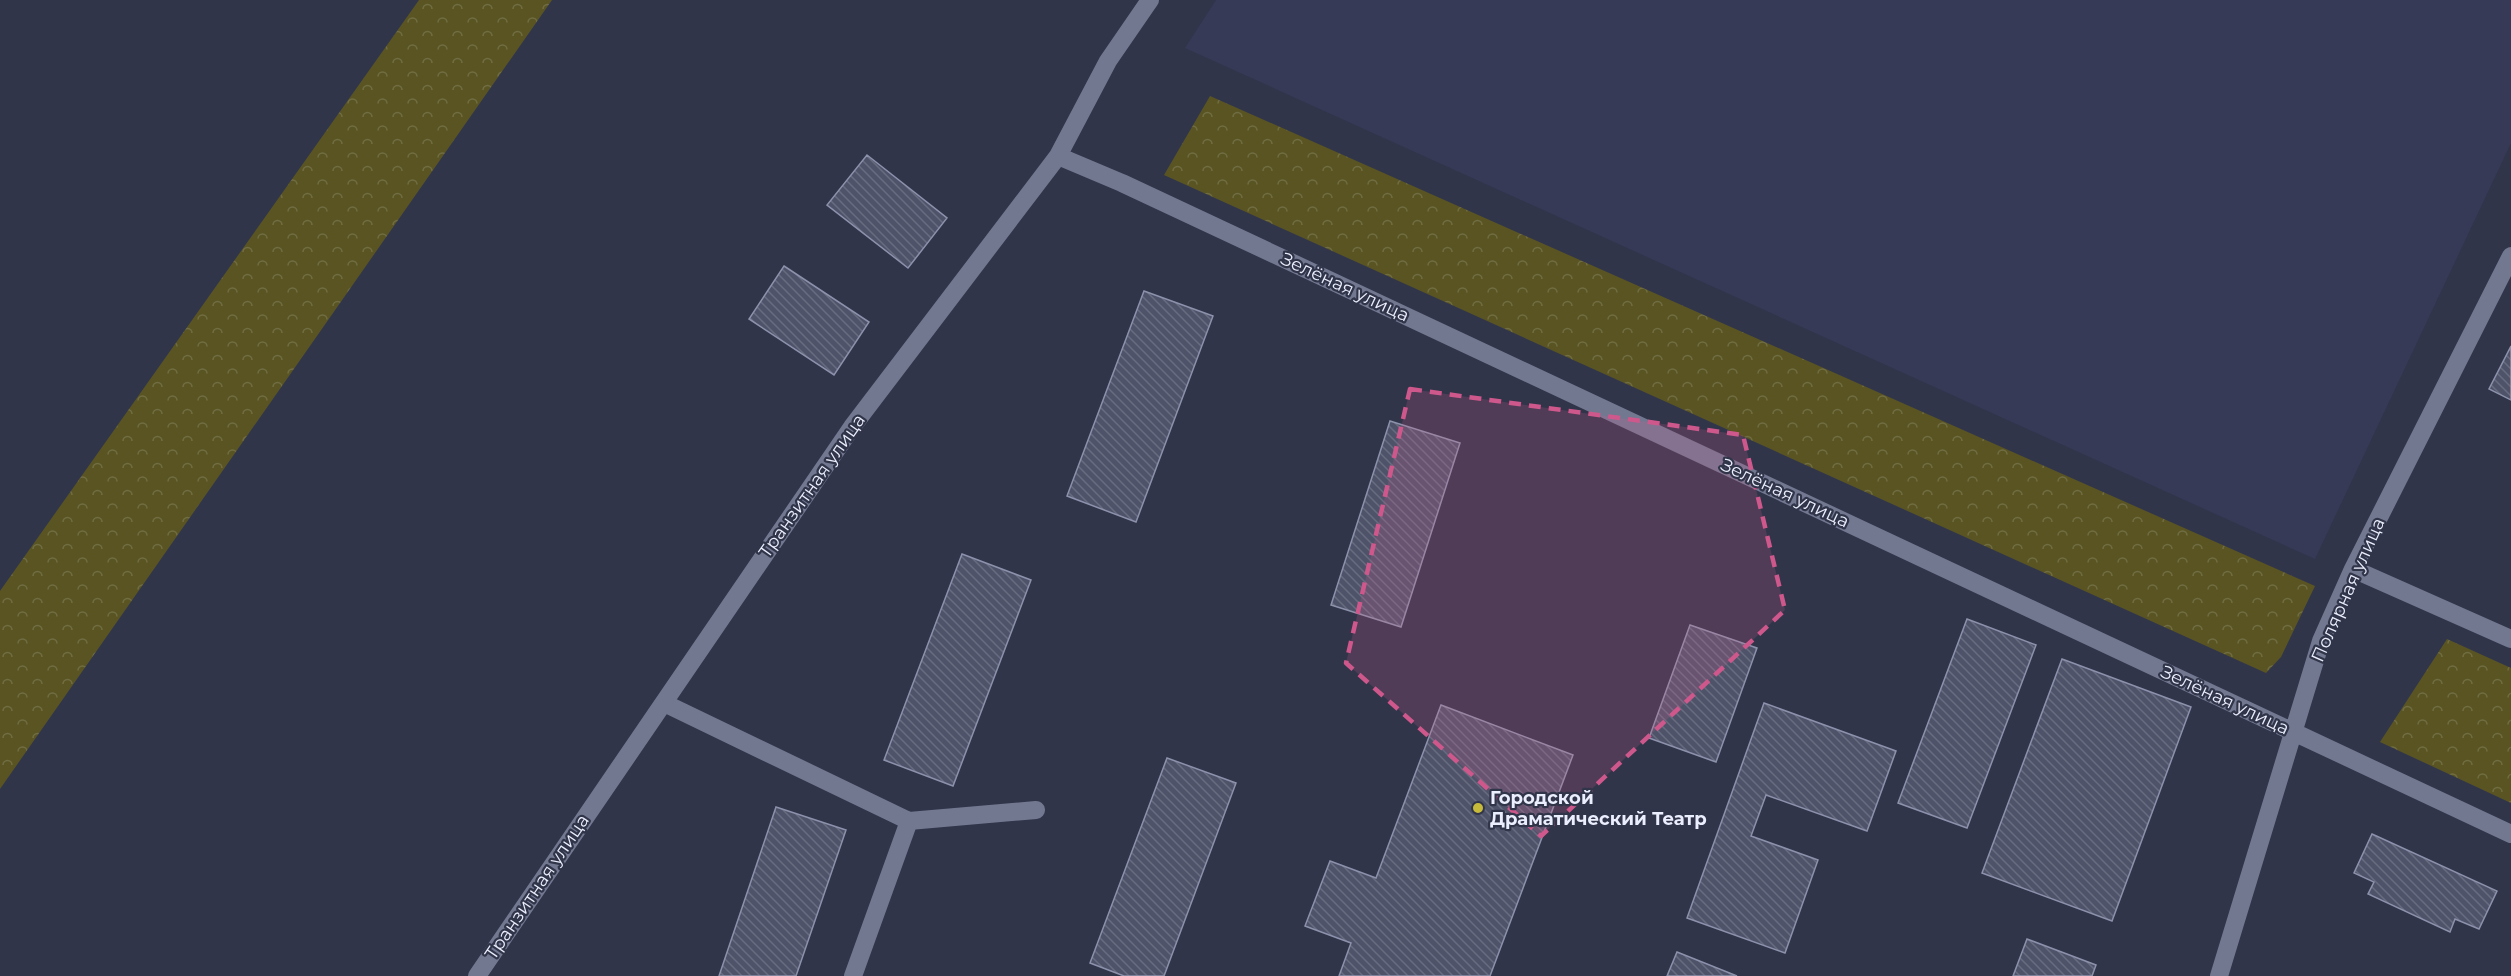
<svg xmlns="http://www.w3.org/2000/svg" width="2511" height="976" font-family="Montserrat,sans-serif">
  <defs>
    <pattern id="forest-crowns" width="20" height="18" patternUnits="userSpaceOnUse" patternTransform="scale(1.5)"><rect width="20" height="18" fill="#595422"/><path d="M2 6a3 3 0 1 1 6 0M12 15a3 3 0 1 1 6 0" fill="none" stroke="#716d43"/></pattern>
    <pattern id="building-back-hatch" width="6" height="6" patternUnits="userSpaceOnUse" patternTransform="scale(1.5)"><rect width="6" height="6" fill="#4f536a"/><path d="M-1 5l2 2M0 0l6 6M5-1l2 2" fill="none" stroke="#686c80"/></pattern>
  </defs>
  <rect width="100%" height="100%" fill="#31354a"/>
  <!-- built -->
  <path fill="#363a56" d="M 1216,0 L 2511,0 L 2511,143 L 2315,559 L 1185,48 Z"/>
  <!-- forest -->
  <path fill="url(#forest-crowns)" d="M 419,0 L 552,0 L 0,789 L 0,591 Z
    M 1210,96 L 2315,586 L 2281,657 L 2266,673 L 1164,175 Z
    M 2447,639 L 2511,668 L 2511,803 L 2380,742 Z"/>
  <!-- building -->
  <path fill="url(#building-back-hatch)" stroke="#8d92ac" stroke-width="1.5" d="M 867,155 L 947,218 L 908,268 L 827,205 Z
    M 784,266 L 869,322 L 834,375 L 749,319 Z
    M 1144,291 L 1213,316 L 1136,522 L 1067,496 Z
    M 2511,346 L 2511,400 L 2489,389 Z
    M 1390,421 L 1460,443 L 1401,627 L 1331,605 Z
    M 962,554 L 1031,580 L 953,786 L 884,760 Z
    M 1967,619 L 2036,645 L 1967,828 L 1898,803 Z
    M 1690,625 L 1757,648 L 1716,762 L 1649,738 Z
    M 2062,659 L 2191,707 L 2112,921 L 1982,873 Z
    M 1764,703 L 1896,751 L 1867,831 L 1766,795 L 1751,836 L 1818,860 L 1785,953 L 1687,918 Z
    M 1441,705 L 1573,755 L 1490,976 L 1339,976 L 1351,943 L 1305,926 L 1330,861 L 1376,878 Z
    M 1167,758 L 1236,783 L 1164,976 L 1124,976 L 1090,963 Z
    M 776,807 L 846,830 L 796,976 L 719,976 Z
    M 2372,834 L 2497,891 L 2479,929 L 2455,919 L 2450,932 L 2368,894 L 2374,882 L 2354,873 Z
    M 2027,939 L 2096,965 L 2092,976 L 2013,976 Z
    M 1677,952 L 1737,976 L 1667,976 Z"/>
  <g fill="none" stroke-linecap="round" stroke-linejoin="round">
    <!-- minor -->
    <path stroke="#737891" stroke-width="18" d="M 1058,156 L 1122,183 L 2511,834
      M 2353,569 L 2511,639
      M 664,703 L 909,821 L 853,976
      M 909,821 L 1036,810
      M 477,976 L 852,427 L 1058,156 L 1108,61 L 1150,0
      M 2219,976 L 2321,641 L 2353,569 L 2511,256"/>
  </g>
  <!-- marked area -->
  <path fill="#ce588b" fill-opacity="0.2" stroke="#ce588b" stroke-width="4.5" stroke-dasharray="12 8" stroke-linejoin="round" d="M 1410,389 L 1743,435 L 1785,610 L 1541,836 L 1346,663 Z"/>
  <!-- markers -->
  <circle fill="#c8bb3b" stroke="#31354a" stroke-width="2" cx="1478" cy="808" r="6"/>
  <g text-anchor="middle" dominant-baseline="central" stroke-width="4.5" stroke-linejoin="round" paint-order="stroke">
    <!-- street labels -->
    <g font-size="18" fill="#ebeefc" stroke="#31354a">
      <text transform="translate(1345 287) rotate(25)">Зелёная улица</text>
      <text transform="translate(812 486) rotate(-55)">Транзитная улица</text>
      <text transform="translate(1785 493) rotate(25)">Зелёная улица</text>
      <text transform="translate(2348 590) rotate(-66)">Полярная улица</text>
      <text transform="translate(2225 700) rotate(25)">Зелёная улица</text>
      <text transform="translate(537 887) rotate(-56)">Транзитная улица</text>
    </g>
    <!-- poi labels -->
    <g font-size="18" font-weight="bold" fill="#ebeefc" stroke="#31354a" text-anchor="start">
      <text x="1490" y="798">Городской<tspan x="1490" dy="21">Драматический Театр</tspan></text>
    </g>
  </g>
</svg>
